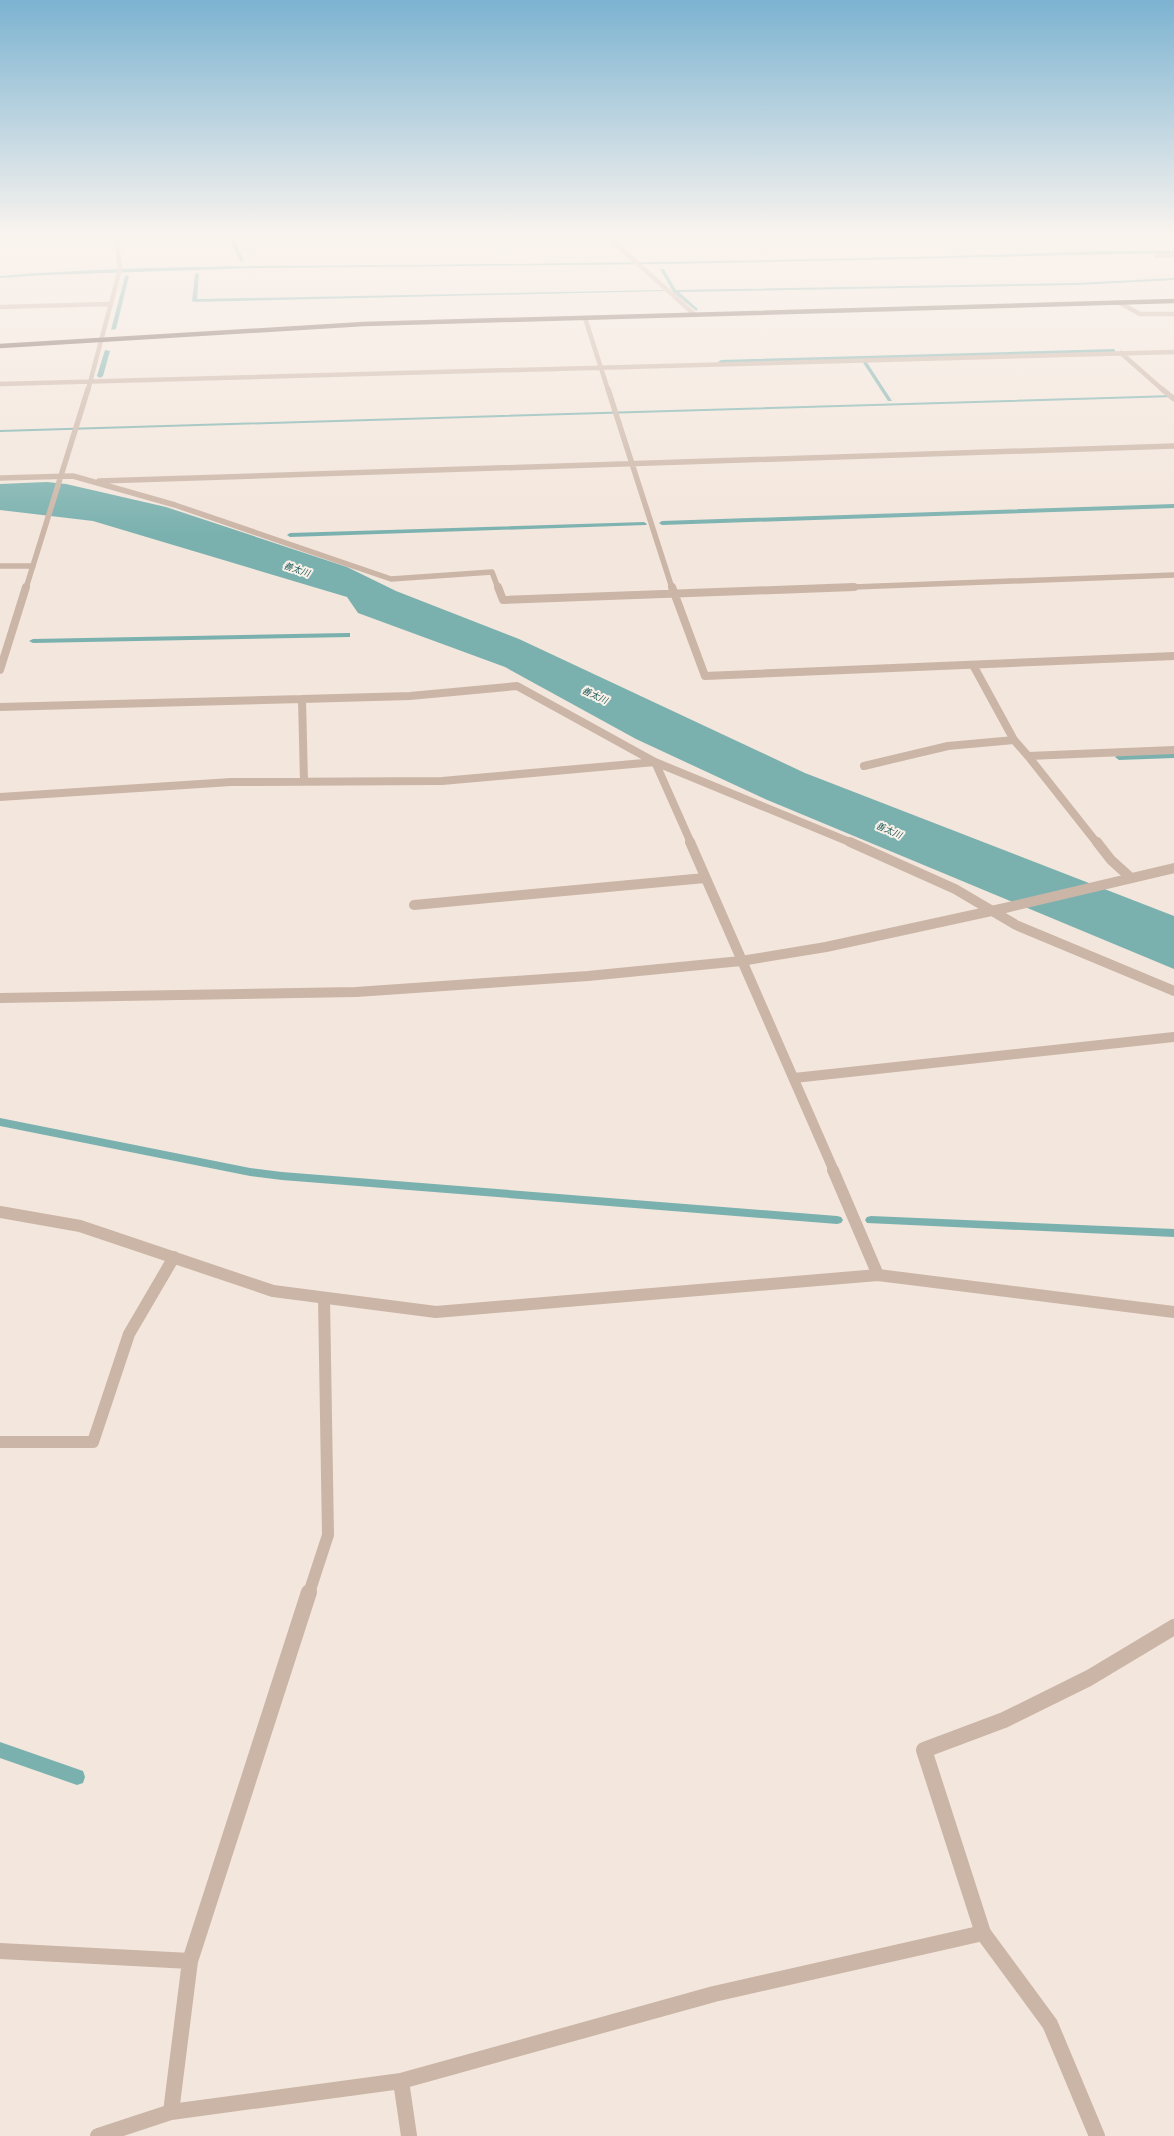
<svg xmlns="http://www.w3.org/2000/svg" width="1174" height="2136" font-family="'PT Sans','Noto Sans JP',sans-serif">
  <rect width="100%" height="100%" fill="#f3e6dc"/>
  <!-- water -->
  <path fill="#7ab1af" d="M 1102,251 L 1174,251 L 1174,253 L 672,264 L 259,268 L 45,275 L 0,278 L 0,276 C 140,265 281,266 421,265 C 648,262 875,260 1102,251 Z
    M 1174,395 L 1174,397 L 0,432 L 0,430 Z
    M 47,482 L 66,484 L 166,507 L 347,567 L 396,591 L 519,639 L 805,773 L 1174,916 L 1174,969 L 765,799 L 636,739 L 505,667 L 358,613 L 347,597 L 93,521 L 0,510 L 0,484 Z"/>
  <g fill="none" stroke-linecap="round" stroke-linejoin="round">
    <!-- stream -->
    <path fill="#7ab1af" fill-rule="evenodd" d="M 228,235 L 232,235 L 244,262 L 240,261 Z
      M 660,269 L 664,269 L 676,290 L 1077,283 L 1174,278 L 1174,280 L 1077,285 L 679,292 L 698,309 L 696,311 L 673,292 Z
      M 197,273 L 199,274 L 197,299 L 663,290 L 665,291 L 194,302 L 192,301 L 195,274 Z
      M 127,275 L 129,276 L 116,329 L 111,330 L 125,276 Z
      M 1114,349 L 1116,352 L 721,364 L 718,362 L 721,360 Z
      M 105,350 L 110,351 L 103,376 L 100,378 L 97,376 Z
      M 862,361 L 866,361 L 892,401 L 888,401 Z
      M 1174,504 L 1174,508 L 662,525 L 659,523 L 662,521 Z
      M 644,522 L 647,524 L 646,525 L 290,537 L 287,535 L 290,533 Z
      M 347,633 L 350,633 L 350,637 L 33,643 L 29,641 L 33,639 Z
      M 1174,752 L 1174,758 L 1119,760 L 1115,757 L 1119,754 Z
      M 0,1118 L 250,1168 L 282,1172 L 837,1216 L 841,1217 L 843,1220 L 841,1223 L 837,1224 L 282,1180 L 250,1176 L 0,1126 Z
      M 871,1216 L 1174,1229 L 1174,1237 L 867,1223 L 865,1220 L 867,1217 Z
      M 0,1742 L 83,1771 L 85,1777 L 83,1783 L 77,1785 L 0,1758 Z"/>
    <!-- minor-far5 -->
    <path stroke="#cbb5a7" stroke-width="4.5" d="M 606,235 L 695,315
      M 1156,256 L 1174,255
      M 1120,303 L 1140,314 L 1174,314
      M 0,307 L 109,304
      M 585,318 L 608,390
      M 1121,353 L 1163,390
      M 0,384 L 1174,352
      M 88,390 L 120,269 L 116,235"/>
    <!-- minor-far4 -->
    <path stroke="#cbb5a7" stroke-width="5.5" d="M 608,389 L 672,588
      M 1162,389 L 1174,399
      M 0,478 L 73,476 L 175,505 L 391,579 L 492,572 L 498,588
      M 99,481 L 1174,446
      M 0,566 L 33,566
      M 26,588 L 88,389
      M 827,588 L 1174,575"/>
    <!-- minor-far3 -->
    <path stroke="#cbb5a7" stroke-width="8" d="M 498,587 L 503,600 L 854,587
      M 672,587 L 705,676 L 1174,656
      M 973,665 L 1014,740 L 1028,756 L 1174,750
      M 0,670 L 26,587
      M 302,699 L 410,696 L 517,686 L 655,762 L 852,843
      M 0,707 L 302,699 L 304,781
      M 1028,756 L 1097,843
      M 864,766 L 948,746 L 1014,740
      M 0,797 L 231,782 L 442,781 L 655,762 L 691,843"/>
    <!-- minor-far2 -->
    <path stroke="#cbb5a7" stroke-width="10" d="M 690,842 L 834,1171
      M 850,842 L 955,889 L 1016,925 L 1174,991
      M 1097,842 L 1111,860 L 1131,878
      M 414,905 L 705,878
      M 0,998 L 356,992 L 588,976 L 741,961 L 826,947 L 1005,908 L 1174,868
      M 794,1078 L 1174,1037"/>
    <!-- minor-far1 -->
    <path stroke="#cbb5a7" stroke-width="12" d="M 833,1170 L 878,1275
      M 0,1212 L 80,1226 L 273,1291 L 436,1312 L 878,1275 L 1174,1312
      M 0,1442 L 93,1442 L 129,1334 L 174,1257
      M 309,1593 L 328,1535 L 324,1298"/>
    <!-- minor -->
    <path stroke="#cbb5a7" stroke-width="16" d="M 0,1951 L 190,1961
      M 401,2081 L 409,2136
      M 171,2112 L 190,1961 L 309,1592
      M 98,2136 L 171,2112 L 401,2081 L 714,1994 L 983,1933
      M 1097,2136 L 1050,2024 L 983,1933 L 924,1750 L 1004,1720 L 1089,1678 L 1174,1627"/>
    <!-- major -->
    <path stroke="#7a6259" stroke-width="4.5" d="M 0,346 L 364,324 L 1174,301"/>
  </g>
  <!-- sky -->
  <linearGradient id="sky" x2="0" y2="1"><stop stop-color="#7cb3d1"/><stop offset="0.44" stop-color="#faf4ef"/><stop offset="1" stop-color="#faf4ef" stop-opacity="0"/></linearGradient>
  <rect width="1174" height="534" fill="url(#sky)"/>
  <g text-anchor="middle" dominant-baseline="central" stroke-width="4" stroke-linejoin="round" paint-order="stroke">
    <!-- far-water labels -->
    <g font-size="9" font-style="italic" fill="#1c5b5a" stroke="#faf1e9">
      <text transform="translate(297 569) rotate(19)">善太川</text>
      <text transform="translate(595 695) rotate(25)">善太川</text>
      <text transform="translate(889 830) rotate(24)">善太川</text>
    </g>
  </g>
</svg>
